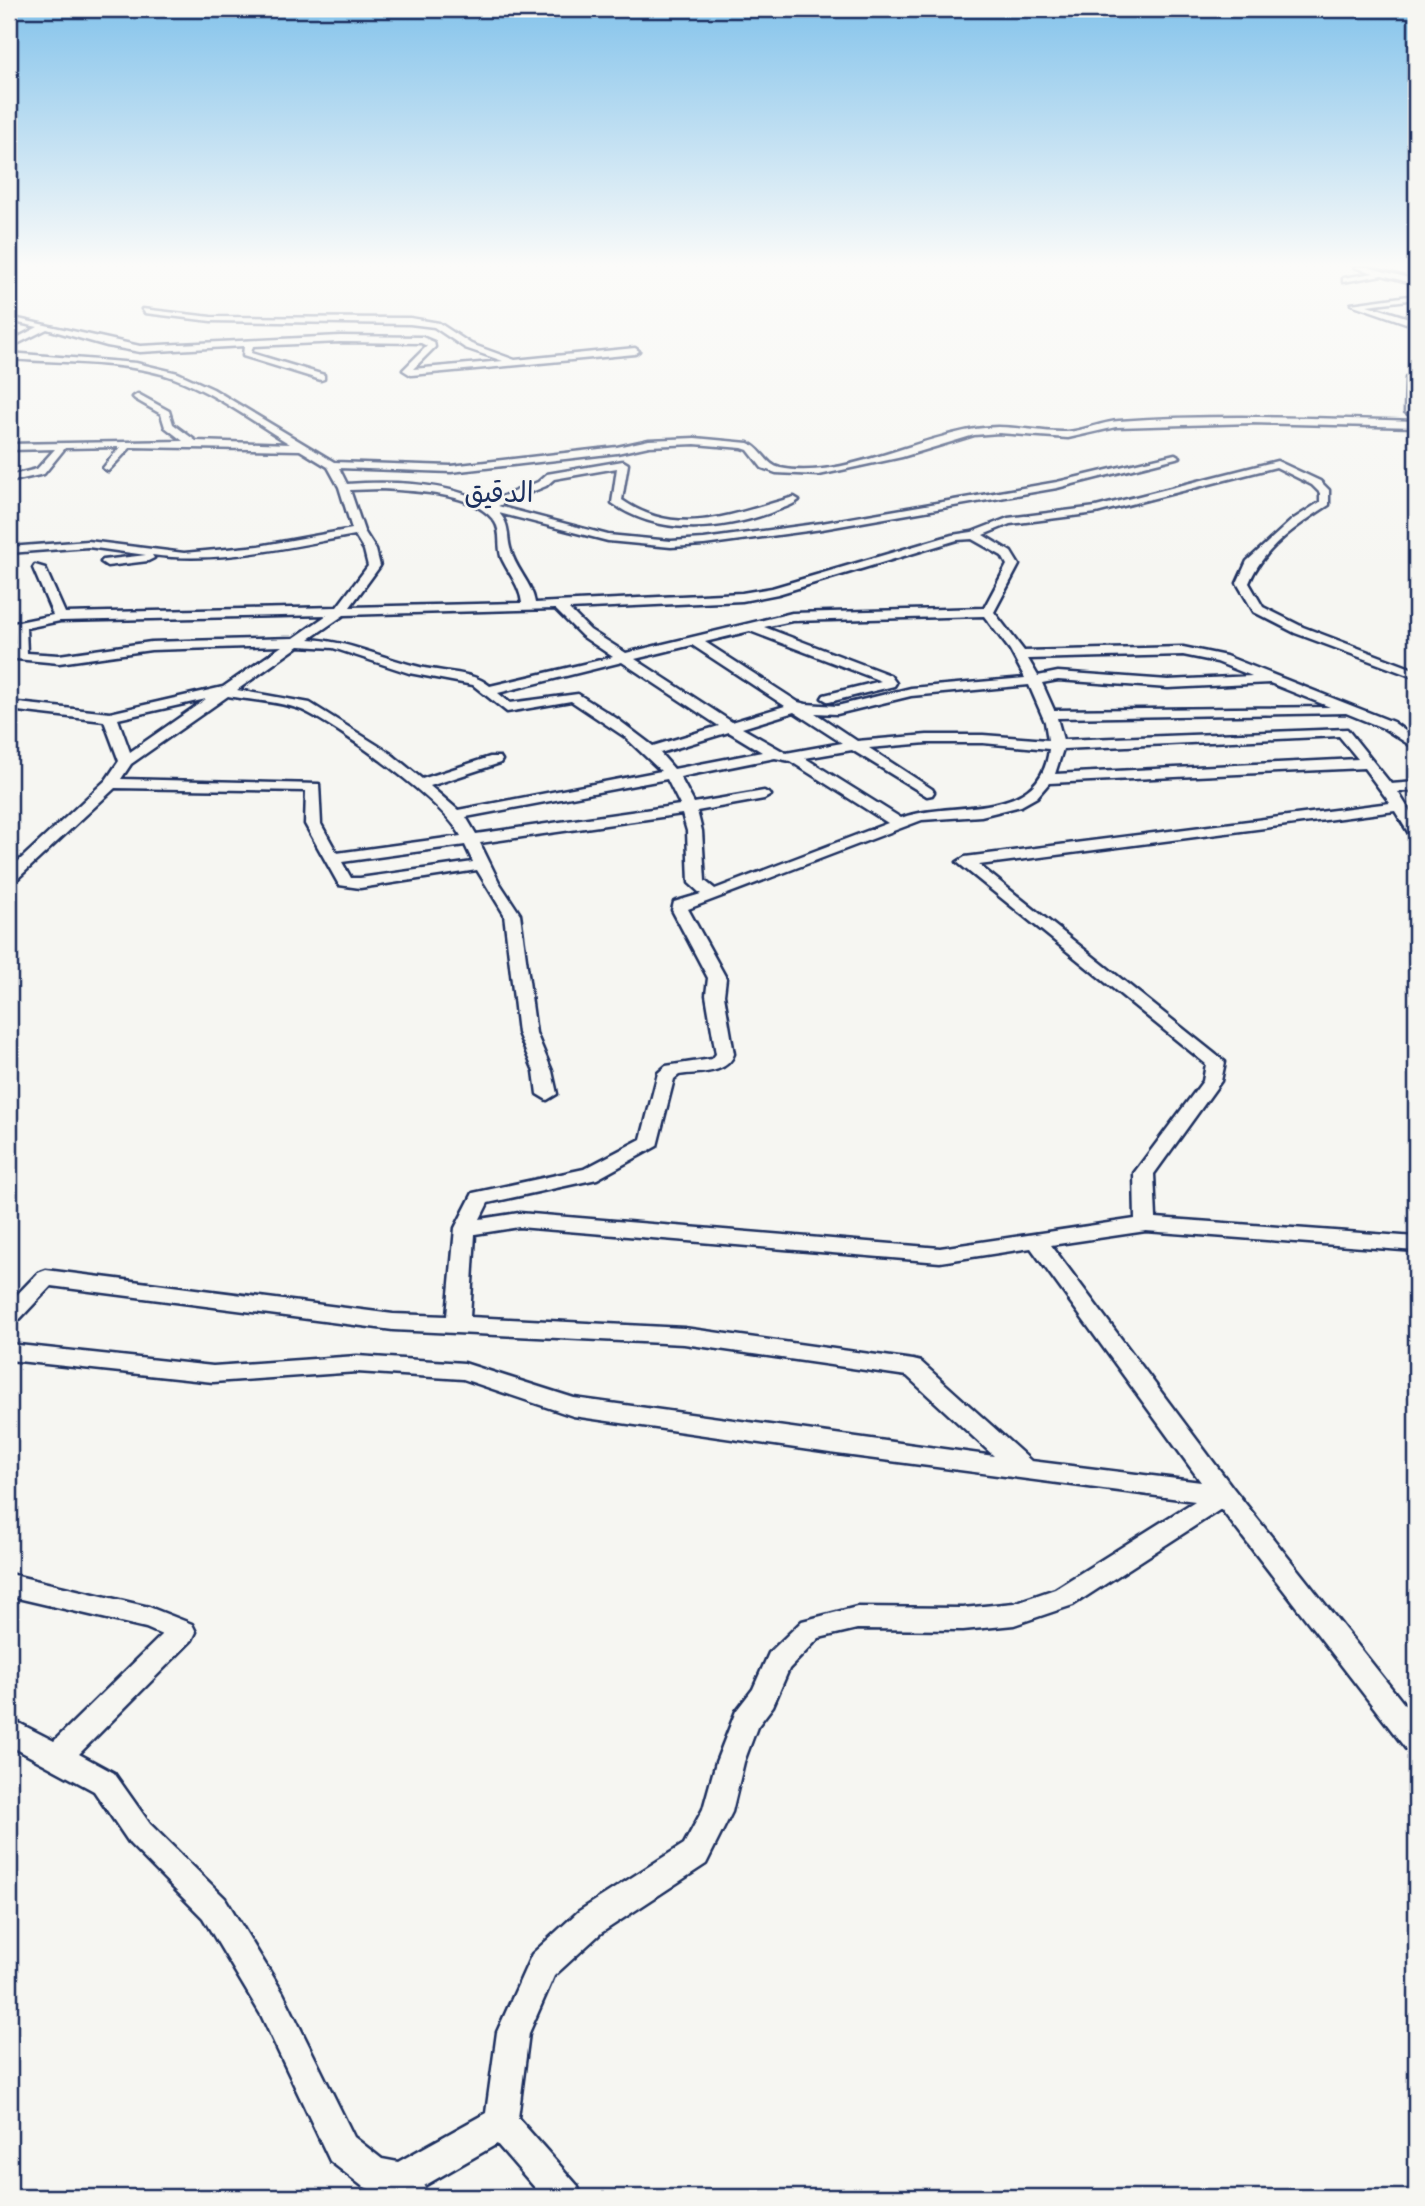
<svg xmlns="http://www.w3.org/2000/svg" width="1425" height="2206" font-family="'Indie Flower','Playpen Sans Arabic',sans-serif">
  <rect width="100%" height="100%" fill="#f6f6f2"/>
  <filter id="ink" filterUnits="userSpaceOnUse"><feTurbulence type="fractalNoise" baseFrequency=".0143" numOctaves="2"/><feDisplacementMap in="SourceGraphic" scale="14" xChannelSelector="R" yChannelSelector="G"/><feConvolveMatrix kernelMatrix="1 2 1 2 8 2 1 2 1" color-interpolation-filters="sRGB"/></filter>
  <g filter="url(#ink)">
    <g fill="none" stroke-linecap="round" stroke-linejoin="round">
      <!-- street casing -->
      <g stroke="#1b2f5e" stroke-width="5">
        <path id="street" d="M 1354,267 L 1367,267 L 1416,280 L 1416,284 L 1382,275 L 1343,282 L 1343,278 L 1374,273 Z
          M 1410,267 L 1416,267 L 1416,270 Z
          M 1416,295 L 1416,299 L 1367,305 L 1409,318 L 1406,323 L 1351,304 Z
          M 142,309 L 211,317 L 410,318 L 439,323 L 471,344 L 515,360 L 635,348 L 639,351 L 635,354 L 411,375 L 403,370 L 427,346 L 421,343 L 340,342 L 253,346 L 251,353 L 324,375 L 324,379 L 321,380 L 243,356 L 244,346 L 140,352 L 107,346 L 47,329 L 9,348 L 9,342 L 38,327 L 9,321 L 9,317 L 140,346 L 340,336 L 422,337 L 434,342 L 435,347 L 413,369 L 503,361 L 465,348 L 434,327 L 410,324 L 211,321 L 145,313 Z
          M 9,353 L 136,363 L 178,373 L 213,389 L 334,462 L 451,466 L 617,447 L 649,440 L 695,438 L 748,443 C 762,448 765,464 780,468 C 847,482 931,428 998,427 C 1021,427 1044,433 1067,432 C 1084,431 1101,422 1119,421 C 1217,414 1318,418 1416,421 L 1416,427 L 1252,423 L 1116,427 L 1068,438 L 999,433 L 974,435 L 902,457 L 819,475 L 776,473 L 762,468 L 748,450 L 742,448 L 695,444 L 649,446 L 617,453 L 451,472 L 339,468 L 347,484 C 392,481 446,482 486,503 L 538,482 L 547,474 L 623,461 L 628,464 L 622,500 C 679,540 735,513 794,497 L 799,500 C 792,506 779,509 770,513 C 719,531 658,536 612,503 L 617,468 L 554,479 L 546,486 L 498,506 L 608,535 L 671,541 L 704,539 L 822,523 L 1057,482 L 1175,454 L 1180,457 L 1057,488 L 822,529 L 704,545 L 671,547 L 608,541 L 499,513 C 511,526 506,536 511,551 C 516,570 532,583 535,603 L 742,593 L 772,588 L 952,535 L 972,532 L 1008,518 L 1096,507 L 1277,461 L 1320,481 L 1329,490 L 1329,505 C 1298,525 1263,548 1249,583 L 1263,607 L 1303,627 L 1416,670 L 1416,678 L 1295,633 L 1254,612 L 1237,583 L 1247,561 L 1292,520 L 1320,502 L 1320,493 L 1312,485 L 1276,467 L 1096,513 L 1010,524 L 983,535 L 1011,552 L 1019,565 L 994,612 L 1024,651 L 1183,647 L 1226,656 L 1393,722 L 1416,739 L 1416,749 L 1383,728 L 1346,713 L 1057,718 L 1063,740 L 1347,729 L 1391,784 L 1416,782 L 1416,790 L 1398,792 L 1416,821 L 1416,839 L 1411,837 L 1395,811 L 979,865 L 1225,1062 L 1221,1081 L 1154,1174 L 1156,1218 L 1416,1237 L 1416,1251 L 1146,1231 L 1051,1245 L 1233,1488 L 1416,1719 L 1416,1753 L 1406,1749 L 1221,1509 L 1073,1605 L 1014,1625 L 963,1630 L 857,1629 L 819,1638 L 789,1669 L 773,1706 L 757,1727 L 744,1762 L 732,1812 L 706,1864 L 601,1933 L 554,1976 L 529,2033 L 518,2118 L 577,2185 L 582,2197 L 543,2197 L 497,2144 L 424,2186 L 428,2197 L 391,2197 L 374,2191 L 362,2186 L 330,2161 L 261,2015 L 203,1918 L 130,1844 L 94,1791 L 9,1745 L 9,1718 L 54,1741 L 162,1635 L 146,1628 L 9,1596 L 9,1574 L 149,1607 L 192,1624 L 196,1632 L 192,1640 L 79,1754 L 114,1773 L 150,1824 L 225,1898 L 283,1993 L 354,2137 L 382,2159 L 398,2162 L 486,2113 L 497,2032 L 532,1954 L 579,1911 L 684,1844 L 703,1809 L 716,1762 L 736,1711 L 753,1689 L 769,1653 L 802,1621 L 857,1607 L 963,1608 L 1014,1603 L 1055,1589 L 1195,1501 L 837,1454 L 573,1416 L 463,1379 L 357,1372 L 213,1382 L 9,1360 L 9,1344 L 213,1366 L 357,1356 L 464,1363 L 574,1398 L 994,1456 L 907,1376 L 684,1344 L 393,1330 L 51,1286 L 17,1322 L 9,1324 L 9,1303 L 38,1273 L 46,1270 L 393,1314 L 447,1316 L 455,1228 L 473,1193 L 584,1169 L 641,1139 L 658,1073 L 666,1066 L 712,1059 L 716,1054 L 706,995 L 708,978 L 672,910 L 674,902 L 701,894 L 689,883 L 687,831 L 682,814 L 480,843 L 499,882 L 520,914 L 536,1033 L 552,1071 L 557,1094 L 547,1100 L 537,1094 L 534,1071 L 518,1033 L 504,914 L 477,870 L 360,888 L 339,885 L 305,824 L 306,791 L 115,788 L 15,881 L 9,883 L 9,870 L 106,780 L 119,761 L 104,721 L 9,710 L 9,702 L 110,713 L 223,687 L 282,646 L 151,650 L 59,663 L 16,659 L 14,631 L 9,632 L 9,624 L 53,615 L 33,568 L 35,565 L 45,568 L 65,613 L 337,607 L 368,566 L 364,550 L 355,535 C 288,547 220,564 152,555 L 154,558 L 148,561 L 107,566 L 101,562 L 103,560 L 146,555 L 88,547 L 9,553 L 9,547 L 88,541 L 184,553 L 259,546 L 352,529 L 339,487 L 328,467 L 300,450 L 131,447 L 108,471 L 103,468 L 120,447 L 65,448 L 44,474 L 9,482 L 9,476 L 37,469 L 55,449 L 9,450 L 9,444 L 183,441 L 165,427 L 161,414 L 135,399 L 133,397 L 138,394 L 169,411 L 173,424 L 196,441 L 290,444 C 252,421 215,393 174,378 C 129,361 58,363 9,359 ZM 381,489 C 414,491 474,492 495,522 C 502,532 497,547 502,559 C 509,574 520,586 522,603 L 350,607 L 380,566 L 376,550 L 364,531 L 350,490 ZM 972,539 L 1002,556 L 1007,565 L 984,608 L 792,613 L 626,653 L 590,630 L 569,609 L 742,601 L 778,594 L 957,540 ZM 555,609 L 582,636 L 613,657 L 490,686 C 471,670 440,673 416,666 C 380,657 347,641 309,639 L 344,615 ZM 327,615 L 294,638 L 151,642 L 59,655 L 27,653 L 26,628 L 60,621 ZM 984,616 L 1010,650 L 1025,678 L 911,688 L 837,706 L 806,704 L 798,702 L 705,642 L 750,631 L 881,681 L 824,695 L 822,698 L 829,702 L 894,686 L 896,683 L 890,675 L 764,627 L 792,621 ZM 692,645 L 785,706 L 732,722 L 635,659 ZM 299,646 L 333,648 L 409,673 L 473,685 L 507,712 L 571,701 L 625,737 L 661,771 L 458,810 L 430,786 L 500,763 L 502,760 L 500,757 L 490,757 L 422,779 L 390,753 L 310,703 L 237,690 ZM 1183,655 L 1217,662 L 1252,676 L 1168,680 L 1058,672 L 1038,676 L 1028,659 ZM 622,662 L 719,726 L 653,746 L 616,718 L 578,694 L 510,703 L 498,693 ZM 1058,680 L 1168,688 L 1270,683 L 1330,707 L 1054,710 L 1042,683 ZM 1029,685 L 1045,722 L 1048,740 L 983,735 L 927,735 L 857,741 L 815,713 L 837,714 L 911,696 ZM 228,696 C 249,700 283,702 302,710 C 338,726 445,803 461,836 L 337,853 L 321,824 L 319,784 L 121,779 L 131,764 ZM 206,699 L 130,752 L 118,719 ZM 794,712 L 842,743 L 786,753 L 742,728 ZM 729,732 L 762,752 L 674,769 L 660,753 ZM 1339,736 L 1358,759 L 1055,774 L 1063,749 ZM 927,743 L 983,743 L 1049,749 C 1041,824 949,799 901,818 L 805,758 L 852,750 L 927,796 L 932,795 L 934,792 L 932,789 L 869,748 ZM 775,758 L 790,761 L 888,823 L 715,889 L 705,881 L 702,831 L 697,811 L 764,799 L 771,795 L 764,791 L 694,803 L 680,777 ZM 1364,768 L 1390,803 L 965,857 L 957,862 L 1206,1064 L 1203,1081 L 1134,1173 L 1135,1219 L 940,1248 L 519,1213 L 480,1219 L 488,1203 L 597,1179 L 657,1146 L 674,1079 L 679,1075 C 697,1072 727,1075 734,1054 L 724,995 L 726,978 L 688,909 L 922,820 L 981,816 L 1021,806 L 1037,797 L 1049,783 ZM 667,779 L 680,805 L 476,834 L 466,817 ZM 465,845 L 473,862 L 360,878 L 351,878 L 342,862 ZM 519,1227 L 940,1262 L 1031,1248 L 1201,1482 L 1031,1461 L 921,1362 L 913,1360 L 684,1328 L 470,1317 L 475,1234 Z
          M 1416,375 L 1415,412 L 1410,415 L 1405,412 L 1406,378 Z"/>
      </g>
      <!-- street -->
      <use href="#street" fill="#f6f6f2" fill-rule="evenodd"/>
    </g>
  </g>
  <!-- sky -->
  <linearGradient id="sky" x2="0" y2="1"><stop stop-color="#84c3eb"/><stop offset="0.46" stop-color="#fbfbf9"/><stop offset="1" stop-color="#fbfbf9" stop-opacity="0"/></linearGradient>
  <rect width="1425" height="576" fill="url(#sky)"/>
  <g text-anchor="middle" dominant-baseline="central" stroke-width="5" stroke-linejoin="round" paint-order="stroke">
    <!-- far-neighbourhood labels -->
    <g font-size="28" fill="#1b2f5e" stroke="#f6f6f2">
      <text x="499" y="495">الدقيق</text>
    </g>
  </g>
  <!-- margin -->
  <rect width="1425" height="2206" fill="none" stroke="#f6f6f2" stroke-width="35"/>
  <rect x="18" y="18" width="1390" height="2171" fill="none" stroke="#1b2f5e" stroke-width="2.5" filter="url(#ink)"/>
</svg>
